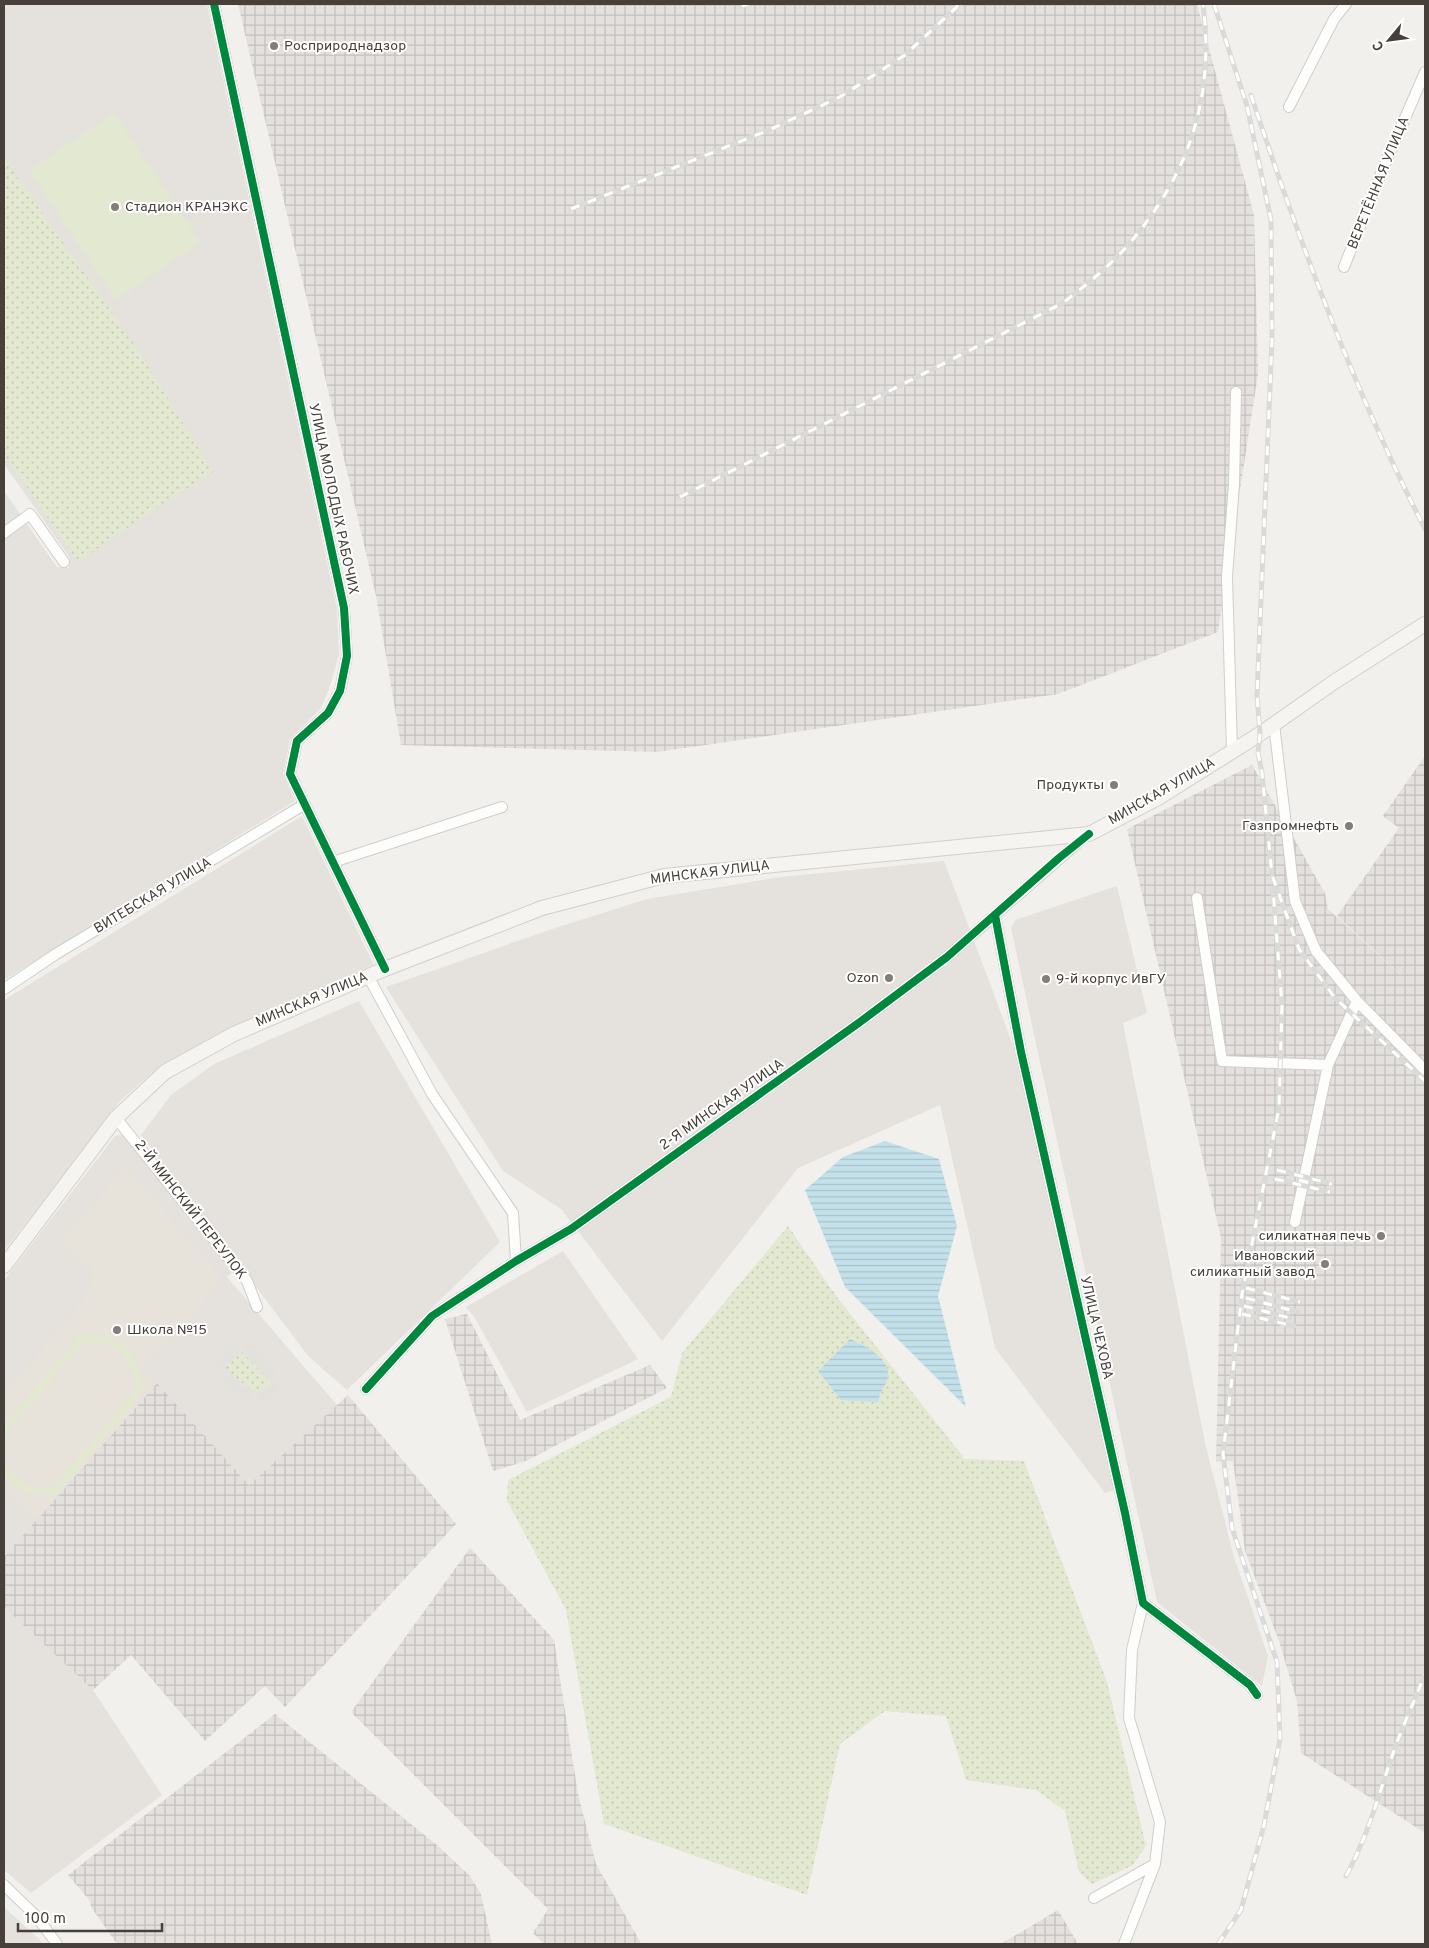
<svg xmlns="http://www.w3.org/2000/svg" width="1429" height="1948" font-family="Overpass,sans-serif">
  <defs>
    <pattern id="industrial-grid" width="8" height="8" patternUnits="userSpaceOnUse" patternTransform="scale(1.25)"><rect width="8" height="8" fill="#e3e0dd"/><path d="M0 4h8M4 0v8" fill="none" stroke="#c4c1be"/></pattern>
    <pattern id="park-dots" width="8" height="8" patternUnits="userSpaceOnUse" patternTransform="scale(1.25)"><rect width="8" height="8" fill="#e3e9d0"/><path d="M2 2h.1M6 6h.1" fill="none" stroke="#c4c9b3" stroke-width="1.8" stroke-linecap="round"/></pattern>
    <pattern id="water-rules" width="6" height="5" patternUnits="userSpaceOnUse" patternTransform="scale(1.25)"><rect width="6" height="5" fill="#c3e1ea"/><path d="M0 2.5h6" fill="none" stroke="#a9c2c9"/></pattern>
  </defs>
  <rect width="100%" height="100%" fill="#f2f0ed"/>
  <!-- residential -->
  <path fill="#e5e1dc" d="M 4,4 L 207,4 L 337,609 L 339,655 L 329,689 L 321,708 L 290,739 L 283,774 L 295,801 L 4,980 L 4,491 L 57,567 L 69,568 L 70,558 L 4,464 Z
    M 302,816 L 374,965 L 231,1027 L 161,1065 L 120,1101 L 4,1251 L 4,1000 Z
    M 944,861 L 1017,1056 L 1115,1490 L 1105,1493 L 995,1348 L 940,1105 L 798,1168 L 662,1341 L 561,1209 L 503,1171 L 386,987 L 552,929 L 647,899 L 781,877 Z
    M 1117,886 L 1147,1013 L 1123,1023 L 1205,1443 L 1234,1557 L 1268,1656 L 1262,1686 L 1157,1602 L 1011,928 L 1015,920 Z
    M 359,1001 L 500,1242 L 347,1390 L 309,1357 L 141,1135 L 171,1095 L 214,1064 Z
    M 125,1134 L 233,1271 L 227,1277 L 337,1405 L 249,1485 L 157,1383 L 4,1557 L 4,1280 L 115,1136 Z
    M 563,1251 L 638,1359 L 527,1412 L 475,1318 L 466,1307 Z
    M 4,1607 L 93,1690 L 162,1795 L 31,1893 L 4,1870 Z
    M 4,1907 L 39,1939 L 43,1944 L 4,1944 Z"/>
  <!-- industrial -->
  <path fill="url(#industrial-grid)" d="M 238,4 L 1197,4 L 1254,215 L 1258,374 L 1218,632 L 1058,694 L 657,752 L 401,745 L 376,596 Z
    M 1425,756 L 1425,1833 L 1301,1753 L 1297,1701 L 1279,1641 L 1245,1551 L 1233,1461 L 1216,1462 L 1221,1238 L 1127,829 L 1252,765 L 1325,893 L 1328,909 L 1415,988 L 1337,916 L 1399,828 L 1383,816 Z
    M 467,1314 L 520,1420 L 650,1365 L 667,1388 L 526,1461 L 493,1471 L 445,1319 Z
    M 157,1383 L 249,1485 L 348,1395 L 456,1524 L 285,1707 L 265,1686 L 205,1741 L 131,1655 L 93,1690 L 4,1607 L 4,1557 Z
    M 470,1548 L 554,1640 L 578,1794 L 596,1864 L 641,1943 L 639,1944 L 544,1944 L 533,1933 L 548,1909 L 351,1712 Z
    M 275,1714 L 438,1846 L 470,1876 L 481,1894 L 492,1944 L 117,1944 L 91,1907 L 90,1901 L 68,1875 Z
    M 1058,1910 L 1078,1944 L 1000,1944 L 1006,1941 Z"/>
  <!-- education -->
  <path fill="#e7e2da" d="M 124,1163 L 224,1280 L 142,1366 L 157,1383 L 37,1520 L 4,1490 L 4,1393 L 88,1294 L 93,1269 L 60,1243 L 107,1188 Z"/>
  <!-- grass -->
  <path fill="#e3e9d0" d="M 114,113 L 201,242 L 116,300 L 29,171 Z
    M 91,1334 C 125,1338 142,1359 143,1392 L 57,1494 C 36,1497 18,1492 4,1475 L 4,1461 C 14,1480 31,1490 53,1487 L 136,1390 C 135,1360 113,1340 84,1342 L 4,1436 L 4,1425 L 80,1335 Z"/>
  <!-- park -->
  <path fill="url(#park-dots)" d="M 4,158 L 138,350 L 213,472 L 153,510 L 78,562 L 4,454 Z
    M 788,1226 L 837,1297 L 965,1459 L 1024,1461 L 1107,1682 L 1146,1846 L 1132,1866 L 1092,1884 L 1079,1872 L 1065,1811 L 1036,1790 L 966,1780 L 946,1716 L 885,1711 L 840,1744 L 807,1895 L 604,1824 L 566,1610 L 507,1501 L 508,1480 L 671,1397 L 682,1353 Z
    M 242,1352 L 271,1382 L 256,1394 L 225,1368 Z"/>
  <!-- parking -->
  <path fill="#e3e1de" d="M 248,1344 L 277,1374 L 272,1380 L 243,1349 Z
    M 233,1347 L 238,1352 L 221,1368 L 216,1363 Z
    M 223,1371 L 252,1394 L 247,1400 L 219,1377 Z
    M 274,1384 L 278,1390 L 261,1403 L 257,1397 Z"/>
  <!-- water -->
  <path fill="url(#water-rules)" d="M 885,1141 L 939,1159 L 957,1226 L 938,1296 L 966,1407 L 845,1287 L 805,1190 L 843,1157 Z
    M 850,1339 C 865,1346 894,1359 887,1380 C 884,1390 879,1390 879,1402 L 841,1400 L 818,1371 Z"/>
  <g fill="none" stroke-linecap="round" stroke-linejoin="round">
    <!-- minor casing -->
    <g stroke="#d0cecb" stroke-width="12">
      <path id="minor" d="M 214,4 L 344,608 L 347,656 L 340,691 L 328,713 L 297,741 L 290,774 L 385,969
        M 1289,107 L 1334,19 L 1346,4
        M 1344,267 L 1382,171 L 1425,72
        M 4,533 L 30,514 L 64,562
        M 1274,724 L 1295,901 L 1316,951 L 1357,1001 L 1425,1070
        M 1232,751 L 1227,577 L 1234,484 L 1236,392
        M 333,862 L 502,807
        M 1197,898 L 1222,1061 L 1328,1065 L 1357,1001
        M 995,915 L 1021,1052 L 1125,1513 L 1143,1603 L 1250,1685 L 1257,1695
        M 368,976 L 432,1094 L 513,1213 L 516,1261
        M 4,989 L 56,954 L 305,804
        M 116,1118 L 247,1281 L 257,1307
        M 1295,1222 L 1328,1065
        M 366,1389 L 432,1316 L 516,1261 L 571,1229 L 860,1022 L 947,957 L 1088,834
        M 4,1885 L 36,1916 L 57,1944
        M 1094,1898 L 1155,1864 L 1160,1822 L 1129,1718 L 1132,1650 L 1143,1603
        M 1124,1944 L 1155,1864"/>
    </g>
    <!-- secondary casing -->
    <g stroke="#d3cec8" stroke-width="16">
      <path id="secondary" d="M 4,1266 L 116,1118 L 165,1072 L 234,1034 L 385,969 L 542,908 L 664,876 L 1089,834 L 1158,798 L 1260,734 L 1334,682 L 1425,624"/>
    </g>
    <!-- minor -->
    <use href="#minor" stroke="#fdfdfc" stroke-width="10"/>
    <!-- secondary -->
    <use href="#secondary" stroke="#f6f4f1" stroke-width="14"/>
    <!-- rail casing -->
    <g stroke="#dadad9" stroke-width="5">
      <path id="rail" d="M 1214,4 L 1247,106 L 1271,220 L 1272,340 L 1257,695 L 1260,734 L 1258,753 L 1262,773 L 1272,875 L 1299,949 L 1335,998 L 1425,1081
        M 742,6 L 748,4
        M 1251,95 C 1300,243 1354,390 1425,529
        M 571,209 L 769,130 L 840,97 L 905,55 L 960,4
        M 680,497 L 1063,303 C 1086,285 1109,267 1128,245 C 1189,175 1215,97 1203,4
        M 1277,1170 L 1332,1184
        M 1275,1179 L 1330,1192
        M 1246,1288 L 1300,1302
        M 1246,1298 L 1298,1312
        M 1244,1306 L 1290,1318
        M 1242,1314 L 1294,1326
        M 1346,1876 C 1370,1832 1380,1789 1397,1742 C 1406,1719 1416,1697 1425,1674
        M 1218,1944 L 1241,1910 L 1264,1825 L 1280,1739 L 1277,1662 L 1232,1528 L 1223,1454 L 1242,1294 L 1279,1108 L 1282,1005 L 1273,889"/>
    </g>
    <!-- rail -->
    <use href="#rail" stroke="#fff" stroke-width="3" stroke-dasharray="9" stroke-linecap="butt"/>
    <!-- cycleway casing -->
    <g stroke="#fff" stroke-width="11">
      <path id="cycleway" d="M 214,4 L 344,608 L 347,656 L 340,691 L 328,713 L 297,741 L 290,774 L 385,969
        M 995,915 L 1021,1052 L 1125,1513 L 1143,1603 L 1250,1685 L 1257,1695
        M 366,1389 L 432,1316 L 516,1261 L 571,1229 L 860,1022 L 947,957 L 1059,858 L 1089,834"/>
    </g>
    <!-- cycleway -->
    <use href="#cycleway" stroke="#00873e" stroke-width="8"/>
  </g>
  <!-- markers -->
  <g fill="#837e79" stroke="#fff" stroke-width="2">
    <circle cx="274" cy="46" r="5"/>
    <circle cx="115" cy="207" r="5"/>
    <circle cx="1114" cy="785" r="5"/>
    <circle cx="1349" cy="826" r="5"/>
    <circle cx="889" cy="978" r="5"/>
    <circle cx="1046" cy="979" r="5"/>
    <circle cx="1381" cy="1236" r="5"/>
    <circle cx="1325" cy="1264" r="5"/>
    <circle cx="117" cy="1330" r="5"/>
  </g>
  <g text-anchor="middle" dominant-baseline="central" stroke-width="4" stroke-linejoin="round" paint-order="stroke">
    <!-- poi labels -->
    <g font-size="14" fill="#47403a" stroke="#fff" text-anchor="end">
      <text x="284" y="46" text-anchor="start">Росприроднадзор</text>
      <text x="125" y="207" text-anchor="start">Стадион КРАНЭКС</text>
      <text x="1104" y="785">Продукты</text>
      <text x="1339" y="826">Газпромнефть</text>
      <text x="879" y="978">Ozon</text>
      <text x="1056" y="979" text-anchor="start">9-й корпус ИвГУ</text>
      <text x="1371" y="1236">силикатная печь</text>
      <text x="1315" y="1256">Ивановский<tspan x="1315" dy="16">силикатный завод</tspan></text>
      <text x="127" y="1330" text-anchor="start">Школа №15</text>
    </g>
    <!-- street labels -->
    <g font-size="14" fill="#47403a" stroke="#fff">
      <text transform="translate(1379 183) rotate(-68)">ВЕРЕТЁННАЯ УЛИЦА</text>
      <text transform="translate(333 499) rotate(78)">УЛИЦА МОЛОДЫХ РАБОЧИХ</text>
      <text transform="translate(1162 792) rotate(-30)">МИНСКАЯ УЛИЦА</text>
      <text transform="translate(710 873) rotate(-7)">МИНСКАЯ УЛИЦА</text>
      <text transform="translate(153 896) rotate(-31)">ВИТЕБСКАЯ УЛИЦА</text>
      <text transform="translate(312 1000) rotate(-23)">МИНСКАЯ УЛИЦА</text>
      <text transform="translate(722 1105) rotate(-35)">2-Я МИНСКАЯ УЛИЦА</text>
      <text transform="translate(190 1210) rotate(52)">2-Й МИНСКИЙ ПЕРЕУЛОК</text>
      <text transform="translate(1096 1328) rotate(77)">УЛИЦА ЧЕХОВА</text>
    </g>
  </g>
  <!-- border -->
  <rect width="1429" height="1948" fill="none" stroke="#47403a" stroke-width="10"/>
  <!-- north arrow -->
  <g transform="translate(1389 40) rotate(241)" stroke="#ffffff" stroke-width="4" paint-order="stroke">
  <path d="M0-4L9 19L0 12L-9 19Z" fill="#47403a"/>
  <text y="-8" font-size="14" font-weight="bold" text-anchor="middle" fill="#47403a">С</text>
  </g>
  <!-- scale -->
  <path d="M18 1923v8h144v-8" fill="none" stroke="#47403a" stroke-width="2.5"/>
  <text x="25" y="1923" font-size="15" fill="#47403a" stroke="#ffffff" stroke-width="4" paint-order="stroke">100 m</text>
</svg>
